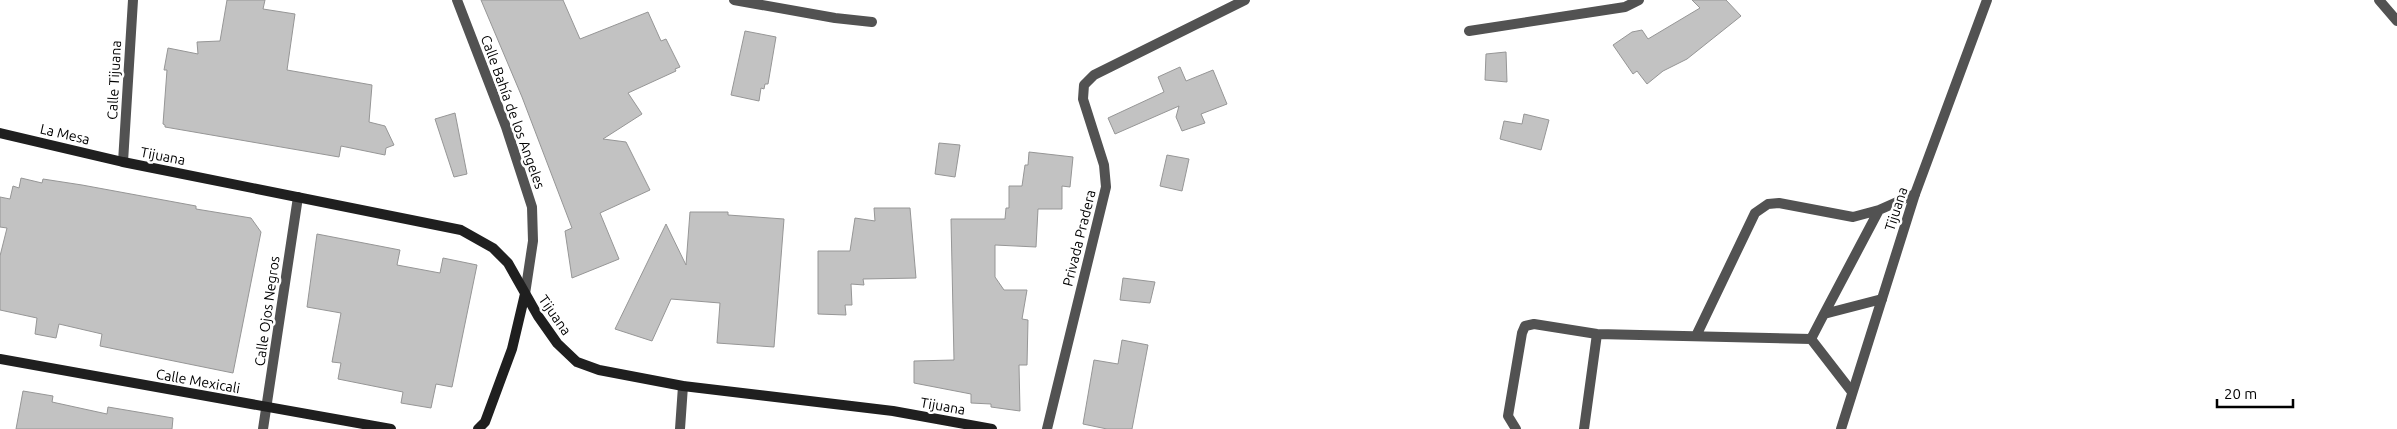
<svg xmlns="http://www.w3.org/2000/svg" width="2397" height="429" font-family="Ubuntu,sans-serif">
  <rect width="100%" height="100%" fill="#fff"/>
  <!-- building -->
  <path fill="#c2c2c2" stroke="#969696" d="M 227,0 L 265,0 L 263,9 L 295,14 L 287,70 L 372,85 L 369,122 L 385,126 L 394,145 L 386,148 L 385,155 L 341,146 L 339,157 L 165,127 L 165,125 L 163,124 L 167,70 L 164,70 L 168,48 L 198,54 L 197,42 L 220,41 Z
    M 481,0 L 563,0 L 580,39 L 648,12 L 661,41 L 666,39 L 680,67 L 675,69 L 676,71 L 628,93 L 642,114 L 603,139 L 626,142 L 650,190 L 600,213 L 619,259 L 572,278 L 565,231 L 572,228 L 522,97 Z
    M 1692,0 L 1726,0 L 1741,16 L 1687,59 L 1663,71 L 1647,84 L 1637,71 L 1633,74 L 1613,45 L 1632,32 L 1642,30 L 1648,39 L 1700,8 Z
    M 745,31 L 776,37 L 768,84 L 765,84 L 764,89 L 761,88 L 759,101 L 731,95 Z
    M 1506,52 L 1507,82 L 1485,80 L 1486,54 Z
    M 1180,67 L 1186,81 L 1213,70 L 1227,104 L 1201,114 L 1205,123 L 1182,131 L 1176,117 L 1179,106 L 1115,134 L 1108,118 L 1164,92 L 1158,77 Z
    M 455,113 L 467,174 L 454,177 L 435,119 Z
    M 1524,114 L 1549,120 L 1541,150 L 1500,139 L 1504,121 L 1522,124 Z
    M 939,143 L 960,145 L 955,177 L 935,174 Z
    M 1029,152 L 1073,157 L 1070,187 L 1062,186 L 1062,209 L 1038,209 L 1036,247 L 995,245 L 995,277 L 1004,290 L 1027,290 L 1022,319 L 1028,320 L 1027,365 L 1019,365 L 1020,411 L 991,407 L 991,404 L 971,403 L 971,394 L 914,383 L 914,361 L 954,360 L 951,219 L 1005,219 L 1006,208 L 1009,208 L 1009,186 L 1022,186 L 1025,165 L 1028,165 Z
    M 1167,155 L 1189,159 L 1182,191 L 1160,186 Z
    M 21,178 L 42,183 L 43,179 L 82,185 L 196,206 L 196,209 L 251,218 L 261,232 L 233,373 L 100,346 L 102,334 L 59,324 L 56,338 L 35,334 L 37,318 L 0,310 L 0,256 L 7,228 L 0,227 L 0,197 L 10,199 L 13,186 L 19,188 Z
    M 874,208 L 910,208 L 916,278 L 863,279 L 864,285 L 851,284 L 852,305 L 845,305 L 846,315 L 818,314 L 818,251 L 850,251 L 855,218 L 875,221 Z
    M 690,212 L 728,212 L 728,215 L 784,219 L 774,347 L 717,343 L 720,303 L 671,299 L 652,341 L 615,329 L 666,224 L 686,265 Z
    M 317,234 L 400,250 L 397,265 L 440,273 L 443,258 L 477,265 L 452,387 L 436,384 L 431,408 L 401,403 L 403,392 L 338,379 L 341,363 L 332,362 L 341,313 L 307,307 Z
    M 1123,278 L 1155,282 L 1150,303 L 1120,300 Z
    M 1122,340 L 1148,345 L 1132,429 L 1107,429 L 1083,424 L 1094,360 L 1118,364 Z
    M 23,391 L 53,396 L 52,402 L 107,414 L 108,407 L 173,418 L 172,429 L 16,429 Z"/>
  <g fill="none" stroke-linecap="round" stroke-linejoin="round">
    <!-- service -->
    <path stroke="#525252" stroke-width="10" d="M 2379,0 L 2397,21
      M 1824,314 L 1879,210
      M 1696,336 L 1755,213 L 1768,204 L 1779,203 L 1853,217 L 1879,210 L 1915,194
      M 1811,339 L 1824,314 L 1882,299
      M 680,429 L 683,386
      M 1516,429 L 1508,416 L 1522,333 L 1525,326 L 1534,324 L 1597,334 L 1811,339 L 1852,392
      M 1584,429 L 1597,334"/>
    <!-- minor -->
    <path stroke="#525252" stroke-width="10" d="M 457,0 L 506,127 L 532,207 L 533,241 L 525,294
      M 734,0 L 835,18 L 872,22
      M 1469,31 L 1625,7 L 1639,0
      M 123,162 L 133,0
      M 263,429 L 298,197
      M 1047,429 L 1106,187 L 1104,165 L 1083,99 L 1084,85 L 1094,75 L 1245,0"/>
    <!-- tertiary -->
    <path stroke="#525252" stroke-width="10" d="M 1841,429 L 1915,194 L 1987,0"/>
    <!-- secondary -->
    <path stroke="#1f1f1f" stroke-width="10" d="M 0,133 L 123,162 L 461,230 L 493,248 L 508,263 L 538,316 L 557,343 L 577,362 L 599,370 L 683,386 L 893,411 L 992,429
      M 0,359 L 391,429
      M 478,429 L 485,422 L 512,349 L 525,294"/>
  </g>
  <g text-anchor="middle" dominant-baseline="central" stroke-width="5" stroke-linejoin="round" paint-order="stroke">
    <!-- street labels -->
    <g font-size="14" fill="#000" stroke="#fff">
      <text transform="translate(114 80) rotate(-87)">Calle Tijuana</text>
      <text transform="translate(513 112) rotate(70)">Calle Bahía de los Angeles</text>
      <text transform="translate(65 134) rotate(13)">La Mesa</text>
      <text transform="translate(163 156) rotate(11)">Tijuana</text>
      <text transform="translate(1896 209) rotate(-72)">Tijuana</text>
      <text transform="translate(1079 238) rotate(-76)">Privada Pradera</text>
      <text transform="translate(267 311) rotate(-82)">Calle Ojos Negros</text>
      <text transform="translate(555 315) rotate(55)">Tijuana</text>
      <text transform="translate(198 381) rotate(10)">Calle Mexicali</text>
      <text transform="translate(943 406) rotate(10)">Tijuana</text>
    </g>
  </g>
  <!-- scale -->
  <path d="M2217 399v8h76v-8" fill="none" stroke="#000000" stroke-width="2.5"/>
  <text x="2224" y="399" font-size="15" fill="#000000" stroke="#ffffff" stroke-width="4" paint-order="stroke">20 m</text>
</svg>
